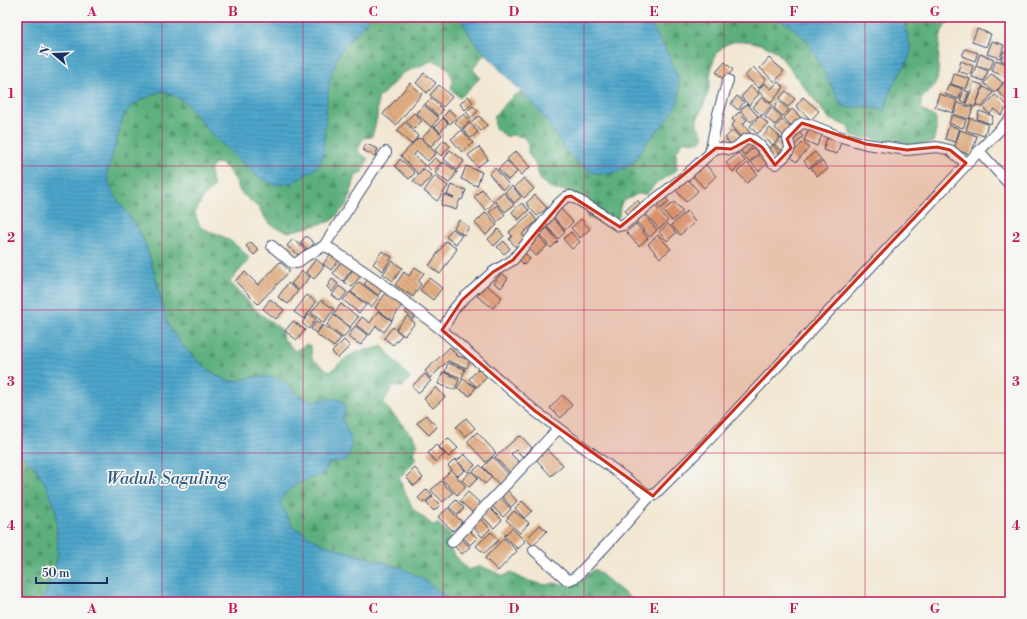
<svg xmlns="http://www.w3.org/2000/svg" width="1027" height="619" font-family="'Libre Bodoni',serif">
  <defs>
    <pattern id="forest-firs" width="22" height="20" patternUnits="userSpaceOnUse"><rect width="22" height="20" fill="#5caf7b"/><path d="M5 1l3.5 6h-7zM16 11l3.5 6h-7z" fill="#4b8f68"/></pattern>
    <pattern id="water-rules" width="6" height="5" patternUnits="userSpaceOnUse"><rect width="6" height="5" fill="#4ea6cb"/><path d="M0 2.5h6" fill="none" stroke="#4088a8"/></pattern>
    <pattern id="building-back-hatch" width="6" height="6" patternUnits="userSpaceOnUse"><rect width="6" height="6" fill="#e3af82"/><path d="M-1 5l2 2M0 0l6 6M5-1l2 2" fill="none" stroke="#b78f6e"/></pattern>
  </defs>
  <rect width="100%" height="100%" fill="#f6f6f2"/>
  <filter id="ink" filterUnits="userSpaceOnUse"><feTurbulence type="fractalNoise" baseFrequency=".025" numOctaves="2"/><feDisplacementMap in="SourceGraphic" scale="8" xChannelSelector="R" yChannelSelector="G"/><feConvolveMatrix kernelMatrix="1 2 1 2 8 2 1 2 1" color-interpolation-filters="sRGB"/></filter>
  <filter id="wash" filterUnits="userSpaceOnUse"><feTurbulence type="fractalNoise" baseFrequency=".012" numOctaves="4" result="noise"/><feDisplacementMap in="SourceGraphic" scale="16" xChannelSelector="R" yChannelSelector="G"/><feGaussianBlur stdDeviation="0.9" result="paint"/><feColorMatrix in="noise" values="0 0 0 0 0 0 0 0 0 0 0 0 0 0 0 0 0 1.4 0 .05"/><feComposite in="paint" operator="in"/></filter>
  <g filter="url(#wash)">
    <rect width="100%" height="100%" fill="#f2e7d2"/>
    <!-- forest -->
    <path fill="url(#forest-firs)" stroke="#3c6f6c" d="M 369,17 L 460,17 L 472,39 L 485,53 L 473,69 L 480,78 L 460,98 L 451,89 L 453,80 L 448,69 L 439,63 L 432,61 L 403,73 L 378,99 L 377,118 L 372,137 L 363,138 L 358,151 L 368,159 L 362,172 L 356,175 L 348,203 L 332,221 L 289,232 L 274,227 L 267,221 L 259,208 L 240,192 L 236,181 L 228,170 L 222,164 L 215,163 L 210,171 L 214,187 L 203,197 L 195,213 L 200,227 C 205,230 210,231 215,233 C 225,236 243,249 249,258 L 247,262 L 230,282 L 258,312 L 281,329 L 283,338 L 295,351 L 307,344 L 311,346 L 312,359 L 330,372 C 338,365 346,356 357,352 C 365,349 374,350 382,346 L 410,378 L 403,387 L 393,386 L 383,403 L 415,439 L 418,444 L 413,453 L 417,458 L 399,479 L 413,509 L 433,525 L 439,524 L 452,537 L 447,546 L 468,570 L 481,566 L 504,576 L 511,572 L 522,579 L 546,585 L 554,583 L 569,585 L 577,583 L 595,569 L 635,602 L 452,602 L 402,568 L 324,545 L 293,527 L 280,504 L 283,496 L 297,484 L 323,473 L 328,464 L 337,461 L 352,444 L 342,418 L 345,410 L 335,399 L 309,400 L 301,397 L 282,379 C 273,378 263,376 254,377 C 247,378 237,382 230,381 C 207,375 178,343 167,323 C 160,296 154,267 144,241 C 135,217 110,200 107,174 L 124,114 L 137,102 L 161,91 L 170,93 L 185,102 L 213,136 L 330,80 L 334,66 L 342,49 L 367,22 Z
      M 646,17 L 769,17 L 787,23 L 807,40 L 841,104 L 849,108 L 867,106 L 884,111 L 891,89 L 909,58 L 911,49 L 902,17 L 977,17 C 969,19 957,18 952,20 C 934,28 941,64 937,80 C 935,87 926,94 921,99 L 921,109 L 936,118 L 936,131 L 933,142 C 913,148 901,145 881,140 C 872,138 862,138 853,137 L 847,126 L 829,119 L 777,52 C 760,42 731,33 717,53 C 715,56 713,63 712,67 C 709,75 711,84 708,92 C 706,101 701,111 697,120 L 697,125 L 704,136 L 702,140 L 698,142 L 684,141 L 676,152 L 677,170 L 655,184 L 647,194 L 638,194 L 622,202 L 620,207 L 619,216 L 613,229 L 586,216 L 588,211 L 567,191 L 554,190 L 541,181 L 535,164 L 528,153 L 528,146 L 524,137 L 511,135 L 507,137 L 495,128 L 494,116 L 513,96 L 522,92 L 538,109 L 568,154 L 590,171 L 598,174 L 632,164 L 647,142 L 669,56 Z
      M 17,451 L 35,467 L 45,483 L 56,509 L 58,555 L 54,573 L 42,602 L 17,602 Z"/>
    <!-- water -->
    <path fill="url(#water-rules)" stroke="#346a94" d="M 17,17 L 369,17 L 367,21 C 359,30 349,39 342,49 C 325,75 326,122 323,152 L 321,161 L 315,169 L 292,183 L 275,185 L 259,177 L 213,136 L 185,102 L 170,93 L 161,91 L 137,102 L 124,114 L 107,174 C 110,200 135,217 144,241 C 154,267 160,296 167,323 C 178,343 208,376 230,381 C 237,382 247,378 254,377 C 263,376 273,378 282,379 C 289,386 298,398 309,400 C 321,402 329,396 343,401 L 345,410 L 342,418 C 349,436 356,443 346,461 L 337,461 L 328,464 L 324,473 L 297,484 L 283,496 L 280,504 L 293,527 L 324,545 L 402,568 L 426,581 L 452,602 L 42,602 L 54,573 L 58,555 L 56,509 L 45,483 L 35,467 L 17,451 Z
      M 460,17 L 646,17 L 669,56 L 679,82 L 679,99 L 671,115 L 647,142 L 632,164 L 616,173 L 598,174 L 590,171 L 568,154 L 538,109 L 506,76 L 472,39 Z
      M 769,17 L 902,17 L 911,49 L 909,58 L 891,89 L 884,111 L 867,106 L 849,108 L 841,104 L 807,40 L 787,23 Z"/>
    <g id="blocks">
      <!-- building -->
      <path fill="url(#building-back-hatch)" d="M 977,29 L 991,34 L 986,47 L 972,42 Z
        M 992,41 L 1004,45 L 1000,58 L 987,54 Z
        M 965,49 L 978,53 L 975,61 L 962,56 Z
        M 1004,51 L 1010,54 L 1010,64 L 1001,60 Z
        M 980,54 L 994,59 L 990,70 L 976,65 Z
        M 769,58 L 784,71 L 775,82 L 760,68 Z
        M 996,60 L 1010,65 L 1006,77 L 992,71 Z
        M 961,61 L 973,66 L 970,75 L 958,71 Z
        M 725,62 L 733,70 L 724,80 L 716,72 Z
        M 976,66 L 988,71 L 984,81 L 972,77 Z
        M 753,67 L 766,79 L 759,88 L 745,76 Z
        M 424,73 L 436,83 L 427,93 L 416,83 Z
        M 954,74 L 970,79 L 966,89 L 951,84 Z
        M 992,74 L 1003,83 L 995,93 L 984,83 Z
        M 1006,80 L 1010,84 L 1010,102 L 997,91 Z
        M 778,82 L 784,87 L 771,103 L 758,91 L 764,83 L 771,89 Z
        M 974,82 L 983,85 L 975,107 L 966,104 Z
        M 410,83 L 422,94 L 396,125 L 383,114 Z
        M 949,84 L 962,89 L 959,99 L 945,94 Z
        M 439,85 L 452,97 L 443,107 L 430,95 Z
        M 751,86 L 759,94 L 749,105 L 741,97 Z
        M 983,87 L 988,89 L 993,93 L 982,107 L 976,105 Z
        M 964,90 L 969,92 L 965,103 L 960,101 Z
        M 786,91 L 795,99 L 788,107 L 779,99 Z
        M 939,94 L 957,100 L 953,113 L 935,107 Z
        M 995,95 L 1008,106 L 1001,115 L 994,109 L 990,114 L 983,108 Z
        M 468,96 L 473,103 L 465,110 L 460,104 Z
        M 737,96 L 744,102 L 738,110 L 731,104 Z
        M 762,97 L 772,105 L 762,116 L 753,107 Z
        M 803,97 L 819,111 L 811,120 L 796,106 Z
        M 431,98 L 443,110 L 438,116 L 425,104 Z
        M 779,101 L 789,110 L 783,116 L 774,108 Z
        M 958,103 L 973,108 L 969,119 L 954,114 Z
        M 747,104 L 758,116 L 751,122 L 740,110 Z
        M 424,105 L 439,118 L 431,127 L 416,113 Z
        M 473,106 L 478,111 L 471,118 L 466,112 Z
        M 772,108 L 782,117 L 775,125 L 765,117 Z
        M 792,109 L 801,118 L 793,127 L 784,118 Z
        M 449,110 L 457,117 L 450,124 L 443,117 Z
        M 979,111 L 993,116 L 991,124 L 977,119 Z
        M 739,112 L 747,120 L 743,124 L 750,133 L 743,139 L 731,126 L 735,122 L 732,119 Z
        M 414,113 L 422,121 L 414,129 L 406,121 Z
        M 464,114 L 470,121 L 461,129 L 455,122 Z
        M 952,115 L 966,120 L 963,128 L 949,123 Z
        M 479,116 L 487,125 L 481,131 L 472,121 Z
        M 760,116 L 768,124 L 757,134 L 750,126 Z
        M 443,118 L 448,123 L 440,132 L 435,127 Z
        M 970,118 L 988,124 L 984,136 L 966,130 Z
        M 782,120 L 793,129 L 786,138 L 775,128 Z
        M 405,122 L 418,136 L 411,144 L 397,131 Z
        M 470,123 L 478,132 L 471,138 L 463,129 Z
        M 949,125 L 960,129 L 955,142 L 945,139 Z
        M 433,126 L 442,135 L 431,146 L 422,138 Z
        M 770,128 L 780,137 L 773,145 L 763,136 Z
        M 810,128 L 823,133 L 817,146 L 804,140 Z
        M 462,130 L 473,143 L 462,152 L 451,139 Z
        M 733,130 L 741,139 L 733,147 L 725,138 Z
        M 960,130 L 977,136 L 971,155 L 954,149 Z
        M 796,131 L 803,136 L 795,146 L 788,140 Z
        M 418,138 L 419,139 L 420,138 L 436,153 L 428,161 L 417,151 L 414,155 L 425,166 L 418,174 L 401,156 Z
        M 781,138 L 789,144 L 782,151 L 775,145 Z
        M 827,138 L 841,142 L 837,154 L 823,150 Z
        M 444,140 L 450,146 L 441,156 L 435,150 Z
        M 747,140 L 753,146 L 744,155 L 739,149 Z
        M 803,142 L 809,148 L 796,162 L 790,156 Z
        M 366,144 L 378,149 L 375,156 L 363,150 Z
        M 757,144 L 762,150 L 749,162 L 744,157 Z
        M 773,145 L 782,156 L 776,162 L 766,152 Z
        M 479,147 L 488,159 L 477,167 L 468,155 Z
        M 450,150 L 464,161 L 457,170 L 444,159 Z
        M 516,151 L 530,167 L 521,175 L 507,159 Z
        M 762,152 L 770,161 L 759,171 L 751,162 Z
        M 815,152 L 821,159 L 809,168 L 804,161 Z
        M 738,153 L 745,161 L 733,172 L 726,163 Z
        M 435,158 L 441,163 L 433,172 L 427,166 Z
        M 400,159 L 415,173 L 409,179 L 395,166 Z
        M 507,161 L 517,172 L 508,180 L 498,169 Z
        M 822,161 L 828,169 L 817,176 L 811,168 Z
        M 444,162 L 457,172 L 449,183 L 435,173 Z
        M 748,163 L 757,174 L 747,183 L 737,172 Z
        M 705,164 L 716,176 L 704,188 L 693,176 Z
        M 466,166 L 482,172 L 477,186 L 461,179 Z
        M 495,168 L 509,185 L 503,190 L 489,174 Z
        M 424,169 L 432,176 L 421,188 L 413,181 Z
        M 435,176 L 448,186 L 437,201 L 424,191 Z
        M 686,177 L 698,191 L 686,202 L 674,188 Z
        M 524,178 L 534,189 L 524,198 L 514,187 Z
        M 451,185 L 466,190 L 462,200 L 460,199 L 456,210 L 441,205 L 444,194 L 454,198 L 447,195 Z
        M 512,186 L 521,197 L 514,203 L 505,192 Z
        M 482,189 L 494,203 L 486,210 L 474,197 Z
        M 503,192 L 514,205 L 505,212 L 494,200 Z
        M 535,195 L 547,208 L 537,216 L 526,203 Z
        M 664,195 L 669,202 L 660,209 L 655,203 Z
        M 637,200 L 643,207 L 631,217 L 625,211 Z
        M 674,202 L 683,211 L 672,221 L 663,211 Z
        M 522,203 L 529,210 L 518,220 L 512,212 Z
        M 497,205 L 505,215 L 498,222 L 489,212 Z
        M 655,206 L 668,221 L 659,229 L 646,214 Z
        M 560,208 L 573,222 L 565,230 L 552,215 Z
        M 687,211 L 695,222 L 680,235 L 671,225 Z
        M 486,212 L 497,225 L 486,235 L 475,223 Z
        M 531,213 L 537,221 L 522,234 L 528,242 L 518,250 L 509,239 L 512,236 L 509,232 Z
        M 643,214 L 657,230 L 650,237 L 636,221 Z
        M 552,217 L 565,232 L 558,239 L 544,223 Z
        M 581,219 L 590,229 L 580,238 L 571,228 Z
        M 459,220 L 469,227 L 464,235 L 454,228 Z
        M 636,224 L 648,238 L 639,246 L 626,232 Z
        M 668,224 L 676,233 L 667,241 L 659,232 Z
        M 547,228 L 558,241 L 551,248 L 540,235 Z
        M 452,229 L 462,235 L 456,244 L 446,237 Z
        M 498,229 L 504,236 L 494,246 L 488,239 Z
        M 571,232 L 580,242 L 572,249 L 563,239 Z
        M 658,235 L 671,249 L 660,258 L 648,244 Z
        M 306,236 L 314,243 L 309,250 L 300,243 Z
        M 539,236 L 547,246 L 536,256 L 527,246 Z
        M 293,239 L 305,249 L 300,256 L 287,246 Z
        M 446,241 L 457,249 L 440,274 L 429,266 Z
        M 504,241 L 510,249 L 504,254 L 497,247 Z
        M 251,242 L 259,250 L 254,255 L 246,246 Z
        M 333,251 L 341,257 L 331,270 L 323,264 Z
        M 382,251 L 392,257 L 383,271 L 373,264 Z
        M 524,252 L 530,259 L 524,265 L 517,257 Z
        M 316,259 L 324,266 L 314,279 L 306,272 Z
        M 342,260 L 353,268 L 343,281 L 333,273 Z
        M 392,261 L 402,268 L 393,281 L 383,274 Z
        M 280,262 L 290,271 L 258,304 L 235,281 L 245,272 L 258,285 Z
        M 355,267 L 363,273 L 352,287 L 344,282 Z
        M 415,267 L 424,273 L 418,282 L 421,284 L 413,297 L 395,285 L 404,272 L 409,276 Z
        M 302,271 L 310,277 L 299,290 L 291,284 Z
        M 501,273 L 508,278 L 501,288 L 494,283 Z
        M 370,277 L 384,287 L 378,295 L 364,284 Z
        M 429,278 L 442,288 L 433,300 L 420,290 Z
        M 332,279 L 338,284 L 332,292 L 327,287 Z
        M 359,282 L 379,297 L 371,307 L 351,292 Z
        M 288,283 L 298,291 L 288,304 L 278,297 Z
        M 486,285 L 502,297 L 493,308 L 477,296 Z
        M 339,286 L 347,292 L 340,301 L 332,295 Z
        M 388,290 L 404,302 L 392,320 L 375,308 Z
        M 350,292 L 366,305 L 359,313 L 343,300 Z
        M 307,295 L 316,302 L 304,319 L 294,312 Z
        M 270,299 L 284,310 L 276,319 L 263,309 Z
        M 321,300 L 334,309 L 324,323 L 311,313 Z
        M 341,304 L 358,317 L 350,327 L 333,314 Z
        M 410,306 L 418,313 L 413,319 L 405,312 Z
        M 378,311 L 392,321 L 384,332 L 376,326 L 370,335 L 356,325 L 362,317 L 370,323 Z
        M 309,314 L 316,319 L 309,329 L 302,323 Z
        M 334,315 L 351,328 L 343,338 L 327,325 Z
        M 407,316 L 415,323 L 404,336 L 396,329 Z
        M 293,321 L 305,330 L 297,340 L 285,331 Z
        M 317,321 L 322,325 L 316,333 L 311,329 Z
        M 323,325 L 341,338 L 334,347 L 316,334 Z
        M 355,326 L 368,335 L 361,345 L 348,337 Z
        M 393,327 L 402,335 L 393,345 L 384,338 Z
        M 344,340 L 350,346 L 338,358 L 332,352 Z
        M 450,347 L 456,354 L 455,355 L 470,360 L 467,368 L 448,361 L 430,378 L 425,371 Z
        M 448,363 L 465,369 L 462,378 L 445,372 Z
        M 480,367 L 488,376 L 477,387 L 469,379 Z
        M 443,372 L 459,379 L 455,390 L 438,384 Z
        M 425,374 L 431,381 L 418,393 L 412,386 Z
        M 463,379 L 476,387 L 470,396 L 457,388 Z
        M 436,387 L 445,397 L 433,408 L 424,399 Z
        M 562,395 L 572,405 L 561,418 L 550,408 Z
        M 426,415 L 437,427 L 429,435 L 417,423 Z
        M 466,418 L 475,428 L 465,437 L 456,427 Z
        M 477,432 L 496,453 L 486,462 L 467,442 Z
        M 519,436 L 520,437 L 521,436 L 532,448 L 523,457 L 516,450 L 511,454 L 521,464 L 511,474 L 495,457 Z
        M 448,438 L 458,448 L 449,457 L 439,447 Z
        M 436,445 L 445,454 L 436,462 L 428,453 Z
        M 546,448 L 563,465 L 551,476 L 535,458 Z
        M 464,454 L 475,465 L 468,472 L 457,461 Z
        M 493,457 L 510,476 L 500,485 L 483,467 Z
        M 455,459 L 465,470 L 458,476 L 448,466 Z
        M 480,465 L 492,477 L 485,484 L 473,471 Z
        M 415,468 L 423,478 L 414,486 L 406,477 Z
        M 451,470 L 466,487 L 457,495 L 442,479 Z
        M 471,471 L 478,478 L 469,487 L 462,480 Z
        M 441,481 L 453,493 L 443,502 L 431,490 Z
        M 427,489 L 433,495 L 423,503 L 418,498 Z
        M 507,490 L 517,501 L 511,507 L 501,495 Z
        M 468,492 L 481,504 L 473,513 L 460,501 Z
        M 432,497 L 440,505 L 434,511 L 426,503 Z
        M 500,497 L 511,509 L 503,517 L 491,505 Z
        M 456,500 L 464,508 L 458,515 L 449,507 Z
        M 522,501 L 532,511 L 524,518 L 515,508 Z
        M 448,508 L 462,522 L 453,531 L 438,517 Z
        M 490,508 L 502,520 L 494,528 L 482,516 Z
        M 514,511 L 529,523 L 520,533 L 506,520 Z
        M 479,517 L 490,529 L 482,537 L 471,525 Z
        M 540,525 L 547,531 L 533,546 L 526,539 Z
        M 512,528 L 525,541 L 518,549 L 504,536 Z
        M 469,530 L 477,538 L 470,545 L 462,536 Z
        M 491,532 L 499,540 L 484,553 L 476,546 Z
        M 460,538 L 470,547 L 462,554 L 453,545 Z
        M 504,538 L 517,551 L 498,571 L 485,558 Z"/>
    </g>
  </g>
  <g filter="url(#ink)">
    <use href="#blocks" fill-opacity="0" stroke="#3b4b6f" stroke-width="1"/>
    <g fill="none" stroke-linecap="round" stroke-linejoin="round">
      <!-- minor casing -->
      <g stroke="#3b4b6f" stroke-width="12">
        <path id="minor" d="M 979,151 L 1010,119
          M 710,153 L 718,114 L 728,80
          M 272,246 L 292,263 L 297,263 L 306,256 L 324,246 L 331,249 L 378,281 L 442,330 L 535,411 L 648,495 L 653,496 L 703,446 L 979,151 L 1010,185
          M 324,246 L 376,166 L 386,152
          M 442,330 L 454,309 L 462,300 L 493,272 L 513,260 L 557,205 L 566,197 L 571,196 L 596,210 L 619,226 L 623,225 L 685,176 L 716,148 C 721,147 725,150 731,149 C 738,149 741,141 747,139 C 756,136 768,157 773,163 L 776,164 C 780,160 789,154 790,148 C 790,145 788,141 788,138 L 799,125 L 802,123 L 808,124 L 838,136 L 866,144 L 907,150 L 937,147 L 950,150 L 966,163
          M 452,542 L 558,429
          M 534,550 L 566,579 L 569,580 L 576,577 L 612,539 L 651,495"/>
      </g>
      <!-- minor -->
      <use href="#minor" stroke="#fff" stroke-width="10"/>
    </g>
  </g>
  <!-- marked area -->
  <path fill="#c8321e" fill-opacity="0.2" stroke="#c8321e" stroke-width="3" stroke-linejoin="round" d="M 802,123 L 866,144 L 907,150 L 937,147 L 950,150 L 966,163 L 653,496 L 535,411 L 442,330 L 462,300 L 493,272 L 513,260 L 566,197 L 571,196 L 620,227 L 716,148 L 731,149 L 750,139 L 762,147 L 775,165 L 791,148 L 787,139 Z"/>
  <!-- grid -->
  <path fill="none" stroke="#c2185b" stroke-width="1" stroke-opacity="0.55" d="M 162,17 L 162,602M 303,17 L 303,602M 443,17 L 443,602M 584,17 L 584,602M 724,17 L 724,602M 865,17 L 865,602M 17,166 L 1010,166M 17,310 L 1010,310M 17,453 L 1010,453"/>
  <g text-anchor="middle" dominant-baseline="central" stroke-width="3.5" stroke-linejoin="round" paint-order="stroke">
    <!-- water labels -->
    <g font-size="17" font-style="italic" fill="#2d5984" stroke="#f6f6f2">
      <text x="167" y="479">Waduk Saguling</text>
    </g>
  </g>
  <!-- margin -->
  <rect width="1027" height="619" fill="none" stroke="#f6f6f2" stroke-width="44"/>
  <!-- north arrow -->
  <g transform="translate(54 54) rotate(289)" stroke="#f6f6f2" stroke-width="3" paint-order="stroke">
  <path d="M0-3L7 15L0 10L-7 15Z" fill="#1b2f5e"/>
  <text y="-6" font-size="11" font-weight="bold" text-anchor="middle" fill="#1b2f5e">N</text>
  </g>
  <!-- scale -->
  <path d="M36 577v6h71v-6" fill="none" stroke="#1b2f5e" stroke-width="2"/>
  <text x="42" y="577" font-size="12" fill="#1b2f5e" stroke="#f6f6f2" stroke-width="3" paint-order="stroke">50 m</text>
  <rect x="22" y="22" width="983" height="575" fill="none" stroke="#c2185b" stroke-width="1.5"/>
  <g font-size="13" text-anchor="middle" font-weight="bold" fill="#c2185b">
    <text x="92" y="16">A</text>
    <text x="233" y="16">B</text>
    <text x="373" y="16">C</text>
    <text x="514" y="16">D</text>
    <text x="654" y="16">E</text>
    <text x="794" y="16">F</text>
    <text x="935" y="16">G</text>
    <text x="11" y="98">1</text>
    <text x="1016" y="98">1</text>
    <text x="11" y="242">2</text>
    <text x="1016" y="242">2</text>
    <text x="11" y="386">3</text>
    <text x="1016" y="386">3</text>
    <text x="11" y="530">4</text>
    <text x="1016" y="530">4</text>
    <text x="92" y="613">A</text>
    <text x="233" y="613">B</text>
    <text x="373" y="613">C</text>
    <text x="514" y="613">D</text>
    <text x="654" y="613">E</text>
    <text x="794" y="613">F</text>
    <text x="935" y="613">G</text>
  </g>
</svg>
